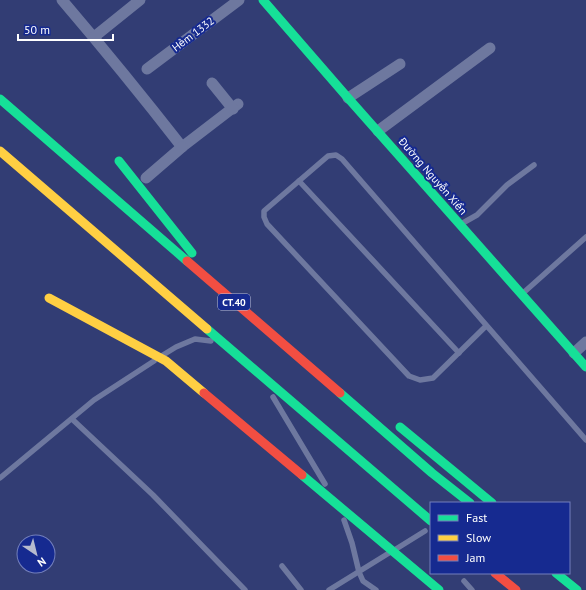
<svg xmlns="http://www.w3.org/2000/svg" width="586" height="590" font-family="'PT Sans',sans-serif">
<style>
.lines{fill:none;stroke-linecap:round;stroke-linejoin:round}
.lane{stroke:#6e789f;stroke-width:5.5}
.street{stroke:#6e789f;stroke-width:11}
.fast{stroke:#16e098;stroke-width:9}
.slow{stroke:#ffcf43;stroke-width:9}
.jam{stroke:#f24e42;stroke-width:9}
.fast-bridge{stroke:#16e098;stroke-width:9}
.slow-bridge{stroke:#ffcf43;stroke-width:9}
.jam-bridge{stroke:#f24e42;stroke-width:9}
.labels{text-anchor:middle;stroke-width:4;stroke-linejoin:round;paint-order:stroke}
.shield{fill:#162a90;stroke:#b9bfde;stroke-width:1}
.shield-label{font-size:10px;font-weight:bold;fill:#fff}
.street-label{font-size:11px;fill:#fff;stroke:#162a90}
</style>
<rect width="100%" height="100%" fill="#323d74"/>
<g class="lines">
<!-- lane -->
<g class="lane">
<polyline points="299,181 459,353"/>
<polyline points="461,224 477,215 507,185 534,165"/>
<polyline points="522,294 586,237"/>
<polyline points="486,326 433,378 420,380 409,376 267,224 264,217 264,211 328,156 336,155 342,159 586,440"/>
<polyline points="163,355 176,347 195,339 211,341"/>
<polyline points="273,397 325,484"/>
<polyline points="72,419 153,495 245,590"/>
<polyline points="0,478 94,400 154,361"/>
<polyline points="344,520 352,543 359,572 363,581 376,590"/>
<polyline points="396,549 425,531"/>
<polyline points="282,566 301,590"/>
<polyline points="464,581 472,590"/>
<polyline points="329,590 389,553"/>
</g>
<!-- street -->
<g class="street">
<path d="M62,0C103,48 143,97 182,147L238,104"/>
<polyline points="94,37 140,0"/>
<polyline points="147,69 239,0"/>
<polyline points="212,83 233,109"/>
<polyline points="348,98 400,64"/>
<polyline points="378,131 490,48"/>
<polyline points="146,178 182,147"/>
<polyline points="574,353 586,342"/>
</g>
<!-- fast -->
<g class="fast">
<polyline points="263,0 348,98 586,367"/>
<polyline points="0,99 187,261"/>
<polyline points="119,161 192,253"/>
<polyline points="207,329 431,521"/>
<polyline points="340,393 432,473 470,503"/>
<polyline points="400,427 492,503"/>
<polyline points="556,573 577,590"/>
</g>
<!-- slow -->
<polyline class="slow" points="0,151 207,329"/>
<!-- jam -->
<g class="jam">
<polyline points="187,261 340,393"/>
<polyline points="495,573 516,590"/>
</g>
<!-- fast-bridge -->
<polyline class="fast-bridge" points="302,475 439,590"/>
<!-- slow-bridge -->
<polyline class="slow-bridge" points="49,298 166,361 204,393"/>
<!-- jam-bridge -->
<polyline class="jam-bridge" points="204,393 302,475"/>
</g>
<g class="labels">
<!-- shield labels -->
<rect class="shield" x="218" y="294" width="32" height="16" rx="3"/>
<g class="shield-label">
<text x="234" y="306">CT.40</text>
</g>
<!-- street labels -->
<g class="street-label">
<text transform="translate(193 34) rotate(-37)" y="4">Hẻm 1332</text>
<text transform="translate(433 176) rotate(49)" y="4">Đường Nguyễn Xiển</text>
</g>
</g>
<!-- legend -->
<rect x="430" y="502" width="140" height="72" fill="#162a90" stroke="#737fbc"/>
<rect x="438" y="515" width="20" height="6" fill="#16e098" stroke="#737fbc"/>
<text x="466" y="522" font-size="12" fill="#ffffff">Fast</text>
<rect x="438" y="535" width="20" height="6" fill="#ffcf43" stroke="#737fbc"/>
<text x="466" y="542" font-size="12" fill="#ffffff">Slow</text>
<rect x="438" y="555" width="20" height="6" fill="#f24e42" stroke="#737fbc"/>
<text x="466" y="562" font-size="12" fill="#ffffff">Jam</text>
<!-- north arrow -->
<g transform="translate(36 554) rotate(145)"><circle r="19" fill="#162a90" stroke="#737fbc"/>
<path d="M0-3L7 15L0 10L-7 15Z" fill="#b7bbce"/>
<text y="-6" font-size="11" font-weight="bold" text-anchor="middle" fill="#ffffff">N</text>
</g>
<!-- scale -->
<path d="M18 34v6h95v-6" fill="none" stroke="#ffffff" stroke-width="2"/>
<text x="24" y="34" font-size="12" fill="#ffffff" stroke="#162a90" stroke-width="3" paint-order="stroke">50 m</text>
</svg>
